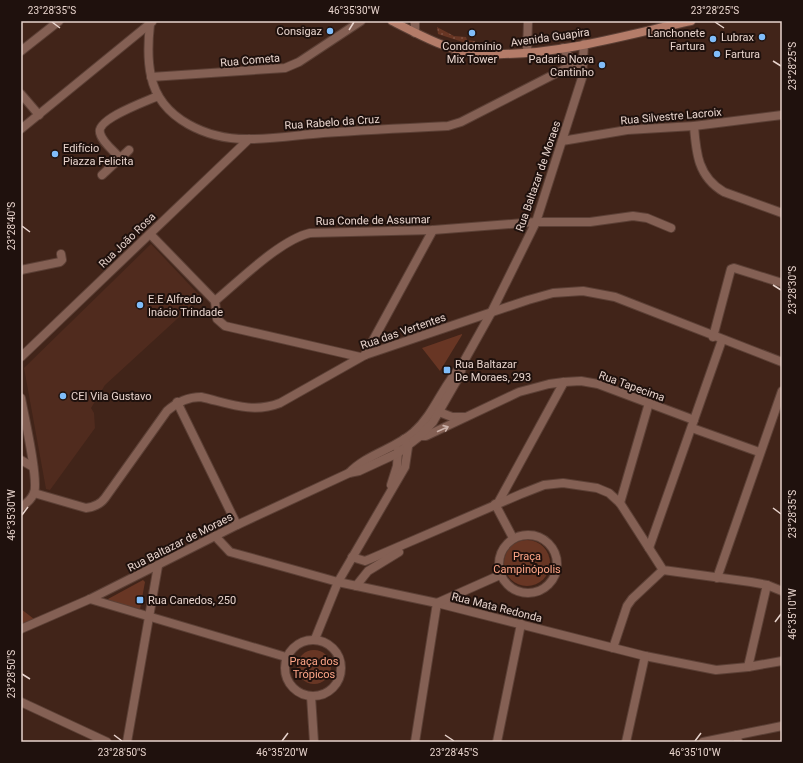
<svg xmlns="http://www.w3.org/2000/svg" width="803" height="763" font-family="Roboto,sans-serif">
<style>
.built{fill:#502b1e}
.park{fill:#683624}
.garden{fill:url(#garden-dots)}
.lines{fill:none;stroke-linecap:round;stroke-linejoin:round}
.minor-casing{stroke:#5c4036;stroke-width:10}
.tertiary-casing{stroke:#5c4036;stroke-width:10}
.secondary-casing{stroke:#5c4036;stroke-width:10}
.minor{stroke:#846054;stroke-width:8}
.tertiary{stroke:#846054;stroke-width:8}
.secondary{stroke:#b47c69;stroke-width:8}
.oneway{stroke:#cab1a9}
.ticks{fill:none;stroke:#e8d4cd;stroke-width:1.5}
.poi-dot{fill:#80bdfa;stroke:#1f110d;stroke-width:1.5}
.labels{text-anchor:middle;stroke-width:4;stroke-linejoin:round;paint-order:stroke}
.poi-label{font-size:11px;fill:#e8d4cd;stroke:#1f110d;text-anchor:start}
.street-label{font-size:11px;fill:#e8d4cd;stroke:#1f110d}
.park-label{font-size:11px;fill:#ffa688;stroke:#1f110d}
.neatline{fill:none;stroke:#e8d4cd;stroke-width:1.5}
.ticks-label{font-size:10px;text-anchor:middle;fill:#e8d4cd}
</style>
<defs>
<pattern id="garden-dots" width="8" height="8" patternUnits="userSpaceOnUse"><rect width="8" height="8" fill="#683624"/><path d="M2 2h.1M6 6h.1" fill="none" stroke="#7e5243" stroke-width="1.8" stroke-linecap="round"/></pattern>
</defs>
<rect width="100%" height="100%" fill="#412419"/>
<!-- built -->
<polygon class="built" points="151,244 201,297 105,385 91,408 94,413 95,428 50,490 46,489 24,368"/>
<!-- park -->
<g class="park">
<polygon points="462,334 462,335 440,371 422,348"/>
<circle cx="527" cy="563" r="23"/>
<polygon points="143,580 145,582 140,609 110,601 108,599"/>
<polygon points="21,609 34,619 21,625"/>
<circle cx="314" cy="667" r="17"/>
</g>
<!-- garden -->
<polygon class="garden" points="437,27 454,36 466,37 467,40 475,41 475,46 438,34"/>
<g class="lines">
<defs>
<g id="minor">
<path d="M150,24C148,42 147,58 151,76C160,120 209,140 250,139C274,139 299,135 323,133C365,130 406,128 448,126L461,122L584,59"/>
<polyline points="415,33 415,21"/>
<polyline points="563,48 576,67"/>
<polyline points="21,51 59,21"/>
<polyline points="527,53 528,21"/>
<polyline points="151,77 285,68 299,62 361,21"/>
<polyline points="21,94 39,115"/>
<path d="M694,126C696,153 698,177 724,192L782,213"/>
<polyline points="21,129 152,22"/>
<polyline points="562,141 627,130 694,126 782,115"/>
<path d="M120,158C114,151 102,142 100,133C96,119 147,101 158,96"/>
<polyline points="102,175 129,150"/>
<polyline points="150,234 215,301"/>
<polyline points="21,270 60,262 62,260 61,254"/>
<polyline points="713,337 731,269 734,268 782,283"/>
<polyline points="365,355 433,230"/>
<polyline points="21,357 249,139"/>
<path d="M360,357L225,326L217,319L215,301C239,281 280,240 310,233L433,230L536,222H590L633,216L647,218L671,228"/>
<path d="M21,398C24,415 39,480 34,493C31,500 26,504 21,507"/>
<polyline points="177,402 237,525"/>
<polyline points="434,410 452,417 465,417"/>
<polyline points="692,428 759,452"/>
<polyline points="415,431 420,436 426,436 519,392 549,384 564,382 581,381 598,384 694,420"/>
<polyline points="21,460 33,467"/>
<path d="M349,473C367,454 395,449 414,432C435,413 443,384 463,364"/>
<polyline points="391,485 397,466 398,450"/>
<path d="M34,493L86,508C94,507 100,505 105,498L167,411C177,402 187,397 201,397C228,403 252,414 280,403L365,355L528,300L553,293L583,291L615,297L782,362"/>
<polyline points="498,503 564,382"/>
<polyline points="620,503 649,403"/>
<polyline points="495,504 513,538"/>
<circle cx="528" cy="564" r="29"/>
<polyline points="215,536 230,552 338,582 437,603 645,656 716,670 748,667 782,661"/>
<polyline points="649,548 722,340"/>
<polyline points="352,557 365,561 370,559 521,494 544,485 563,483 597,488 609,493 620,503 663,570 751,582 767,585 782,591"/>
<polyline points="717,578 782,391"/>
<polyline points="356,586 368,571 399,552"/>
<polyline points="90,599 286,657"/>
<polyline points="21,629 90,599 237,525 349,473 359,471 398,453 420,436 433,422 460,375 463,363 491,313 536,222 582,78 584,44"/>
<polyline points="315,639 338,582 405,467 408,447 404,439"/>
<circle cx="313" cy="668" r="28"/>
<polyline points="613,648 627,606 632,599 663,570"/>
<polyline points="748,667 767,585"/>
<polyline points="311,696 314,742"/>
<polyline points="737,735 738,742"/>
<polyline points="127,742 158,566"/>
<polyline points="415,742 437,603 500,575"/>
<polyline points="497,742 521,624"/>
<polyline points="626,742 645,656"/>
</g>
<g id="tertiary">
<polyline points="21,702 107,742"/>
<polyline points="703,742 782,726"/>
</g>
<path id="secondary" d="M392,21C418,34 445,49 474,54C484,56 495,54 504,54C567,53 629,34 691,21"/>
</defs>
<!-- minor casing -->
<use href="#minor" class="minor-casing"/>
<!-- tertiary casing -->
<use href="#tertiary" class="tertiary-casing"/>
<!-- secondary casing -->
<use href="#secondary" class="secondary-casing"/>
<!-- minor -->
<use href="#minor" class="minor"/>
<!-- tertiary -->
<use href="#tertiary" class="tertiary"/>
<!-- secondary -->
<use href="#secondary" class="secondary"/>
</g>
<!-- one-way arrows -->
<defs><path id="oneway-shaft" d="M-6 0H5M1.5-3L5.5 0L1.5 3" fill="none" stroke-width="1.6" stroke-linecap="round" stroke-linejoin="round"/></defs>
<use class="oneway" href="#oneway-shaft" transform="translate(443 429) rotate(-24)"/>
<!-- ticks -->
<path class="ticks" d="M52,22L60,28M715,22L724,28M349,30L354,22M773,61L781,66M22,226L30,232M773,285L781,290M773,508L781,514M22,515L28,507M775,622L781,614M22,674L30,679M114,735L122,741M445,735L454,741M282,741L288,733M695,741L701,733"/>
<!-- markers -->
<g class="poi-dot">
<circle cx="330" cy="31" r="4"/>
<circle cx="472" cy="33" r="4"/>
<circle cx="762" cy="37" r="4"/>
<circle cx="713" cy="39" r="4"/>
<circle cx="717" cy="54" r="4"/>
<circle cx="602" cy="65" r="4"/>
<circle cx="55" cy="154" r="4"/>
<circle cx="140" cy="305" r="4"/>
<rect x="443" y="366" width="8" height="8" rx="2"/>
<circle cx="63" cy="396" r="4"/>
<rect x="136" y="596" width="8" height="8" rx="2"/>
</g>
<g class="labels">
<!-- poi labels -->
<g class="poi-label">
<text x="322" y="35" text-anchor="end">Consigaz</text>
<text x="705" y="37" text-anchor="end">Lanchonete<tspan x="705" dy="13">Fartura</tspan></text>
<text x="754" y="41" text-anchor="end">Lubrax</text>
<text x="472" y="50" text-anchor="middle">Condomínio<tspan x="472" dy="13">Mix Tower</tspan></text>
<text x="725" y="58">Fartura</text>
<text x="594" y="63" text-anchor="end">Padaria Nova<tspan x="594" dy="13">Cantinho</tspan></text>
<text x="63" y="152">Edifício<tspan x="63" dy="13">Piazza Felicita</tspan></text>
<text x="148" y="303">E.E Alfredo<tspan x="148" dy="13">Inácio Trindade</tspan></text>
<text x="455" y="368">Rua Baltazar<tspan x="455" dy="13">De Moraes, 293</tspan></text>
<text x="71" y="400">CEI Vila Gustavo</text>
<text x="148" y="604">Rua Canedos, 250</text>
</g>
<!-- street labels -->
<g class="street-label">
<text transform="translate(550 37) rotate(-8)" y="4">Avenida Guapira</text>
<text transform="translate(250 60) rotate(-5)" y="4">Rua Cometa</text>
<text transform="translate(671 116) rotate(-5)" y="4">Rua Silvestre Lacroix</text>
<text transform="translate(332 122) rotate(-4)" y="4">Rua Rabelo da Cruz</text>
<text transform="translate(538 176) rotate(-71)" y="4">Rua Baltazar de Moraes</text>
<text transform="translate(373 220) rotate(-1)" y="4">Rua Conde de Assumar</text>
<text transform="translate(127 240) rotate(-44)" y="4">Rua João Rosa</text>
<text transform="translate(403 331) rotate(-19)" y="4">Rua das Vertentes</text>
<text transform="translate(632 386) rotate(20)" y="4">Rua Tapecima</text>
<text transform="translate(180 542) rotate(-27)" y="4">Rua Baltazar de Moraes</text>
<text transform="translate(497 607) rotate(14)" y="4">Rua Mata Redonda</text>
</g>
<!-- park labels -->
<g class="park-label">
<text x="527" y="560">Praça<tspan x="527" dy="13">Campinópolis</tspan></text>
<text x="314" y="665">Praça dos<tspan x="314" dy="13">Trópicos</tspan></text>
</g>
</g>
<!-- border -->
<rect width="803" height="763" fill="none" stroke="#1f110d" stroke-width="44"/>
<rect x="22" y="22" width="759" height="719" class="neatline"/>
<g class="ticks-label">
<text x="52" y="14">23°28'35"S</text>
<text x="354" y="14">46°35'30"W</text>
<text x="715" y="14">23°28'25"S</text>
<text transform="translate(792 66) rotate(-90)" y="4">23°28'25"S</text>
<text transform="translate(11 226) rotate(-90)" y="4">23°28'40"S</text>
<text transform="translate(792 290) rotate(-90)" y="4">23°28'30"S</text>
<text transform="translate(792 514) rotate(-90)" y="4">23°28'35"S</text>
<text transform="translate(11 515) rotate(-90)" y="4">46°35'30"W</text>
<text transform="translate(792 614) rotate(-90)" y="4">46°35'10"W</text>
<text transform="translate(11 674) rotate(-90)" y="4">23°28'50"S</text>
<text x="122" y="756">23°28'50"S</text>
<text x="282" y="756">46°35'20"W</text>
<text x="454" y="756">23°28'45"S</text>
<text x="695" y="756">46°35'10"W</text>
</g>
</svg>
